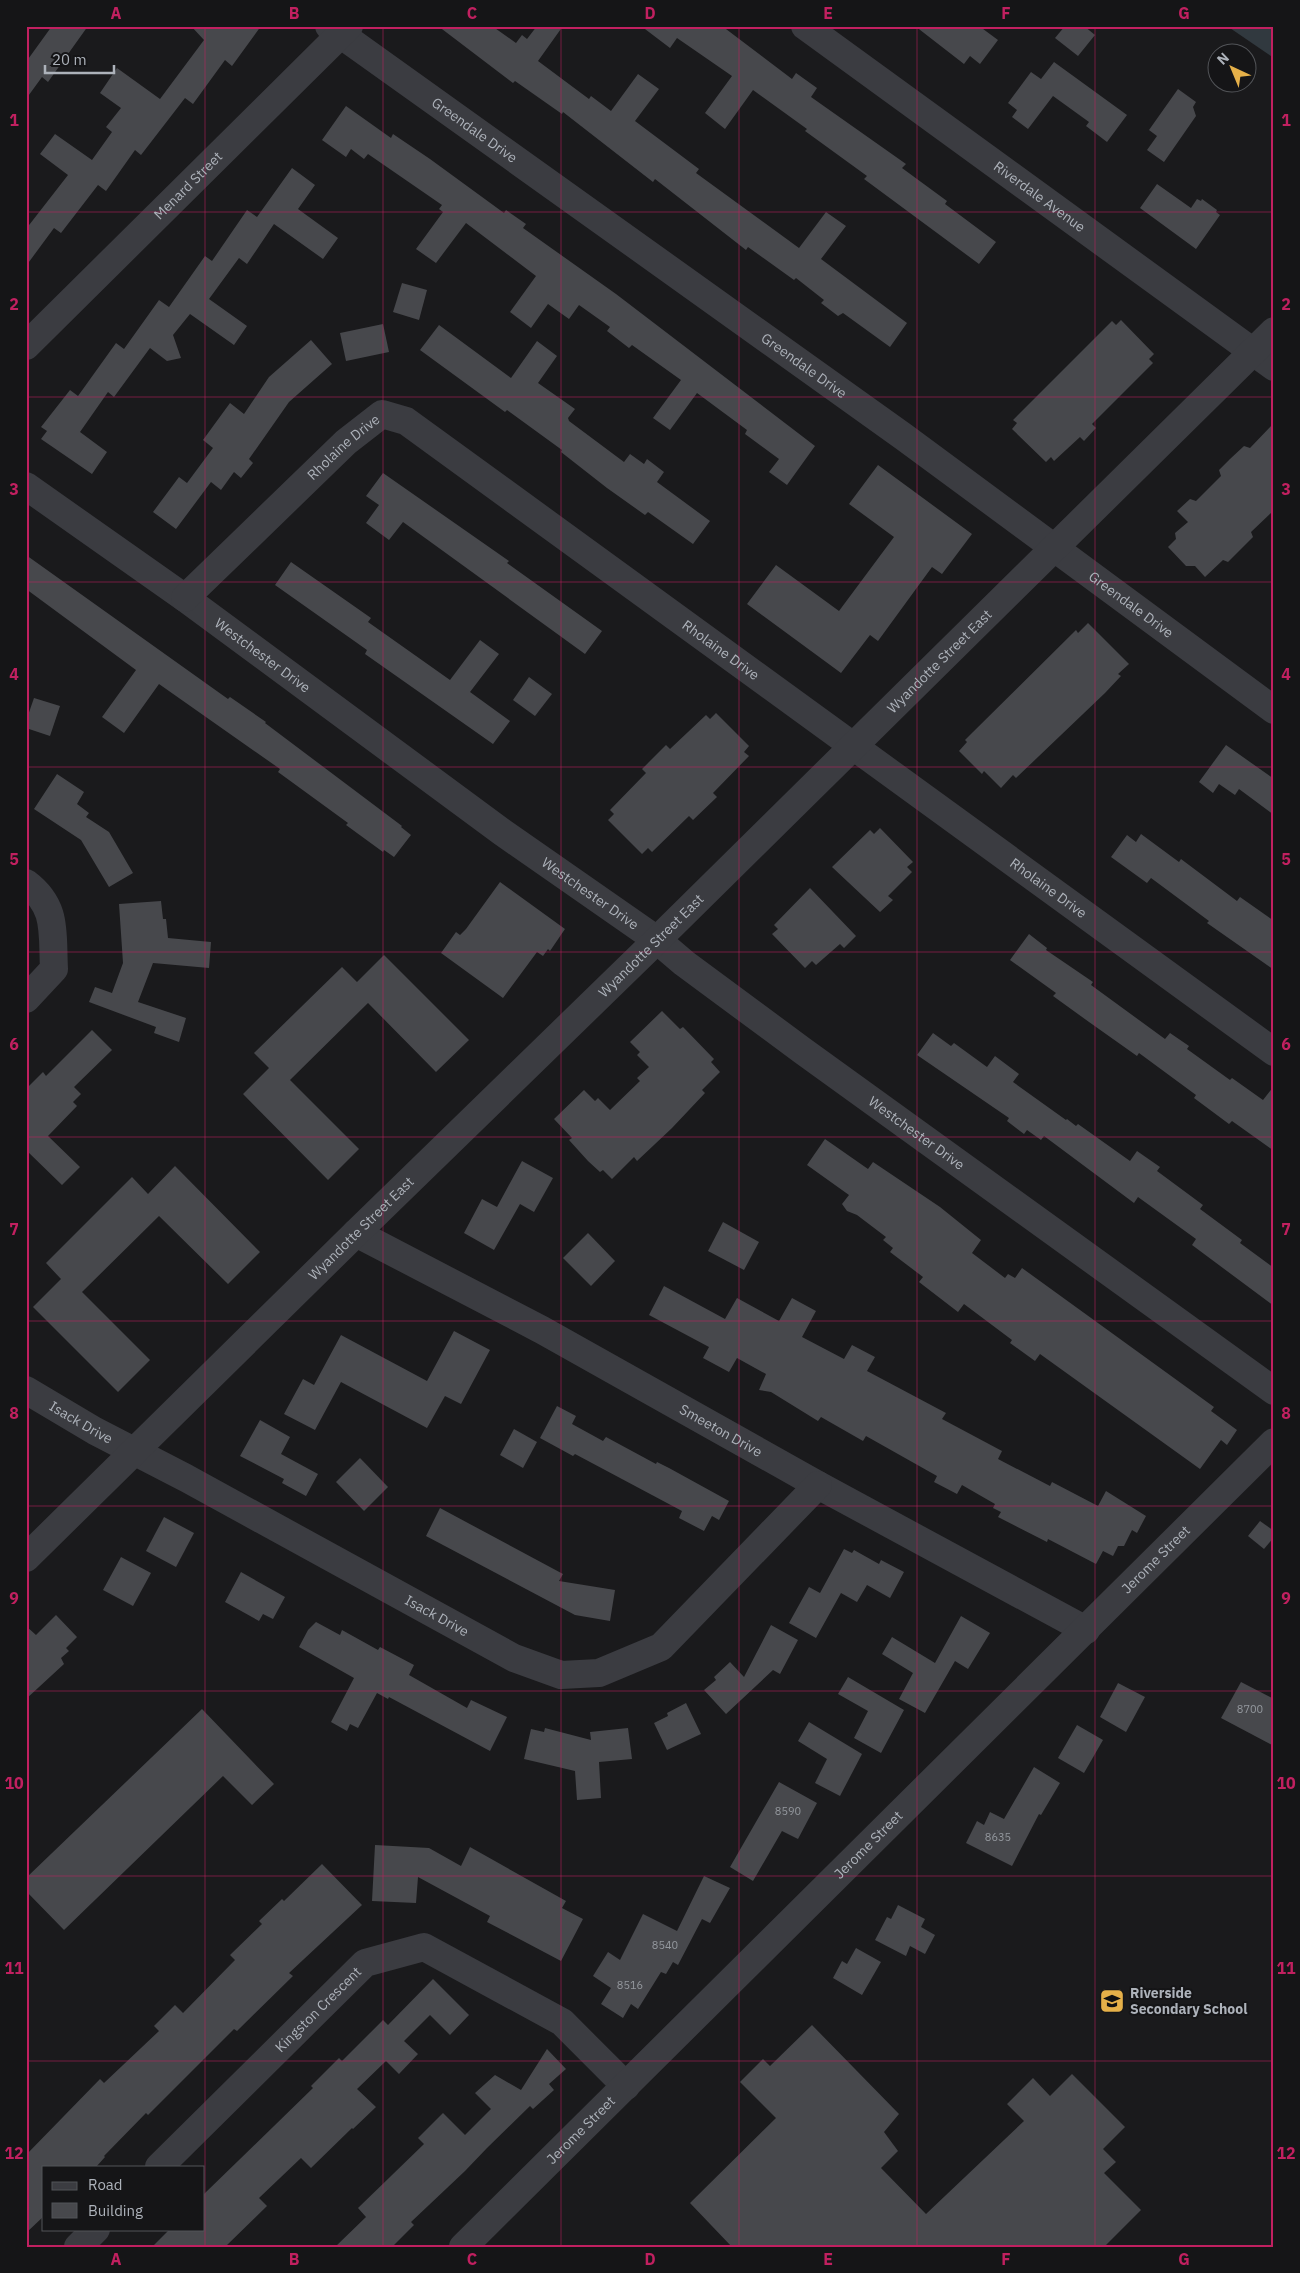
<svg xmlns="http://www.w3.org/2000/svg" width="1300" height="2273" font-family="'IBM Plex Sans',sans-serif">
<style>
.water{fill:#31393f}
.building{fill:#47484c}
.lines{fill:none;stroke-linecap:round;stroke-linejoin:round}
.minor{stroke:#3b3c41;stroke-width:28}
.grid{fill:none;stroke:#c12060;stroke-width:1;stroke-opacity:0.55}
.labels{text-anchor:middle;stroke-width:4;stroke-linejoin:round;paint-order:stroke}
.number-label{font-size:11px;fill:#94989e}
.street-label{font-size:14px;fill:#adb2ba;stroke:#151517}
.poi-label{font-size:14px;font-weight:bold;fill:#adb2ba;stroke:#151517;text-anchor:start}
.neatline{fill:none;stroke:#c12060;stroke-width:2}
.grid-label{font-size:16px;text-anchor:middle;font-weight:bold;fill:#c12060}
</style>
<rect width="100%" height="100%" fill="#1a1a1c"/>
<!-- water -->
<polygon class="water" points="1227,26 1274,26 1274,58"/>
<!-- building -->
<g class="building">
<polygon points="52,26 88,26 48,82 42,77 26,99 26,62"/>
<polygon points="191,26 261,26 232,66 225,60 193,104 185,98 141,155 135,150 106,191 98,185 61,233 54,228 26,266 26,229 68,175 40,154 55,134 92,160 112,132 106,127 121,108 100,93 117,68 160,99 204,40"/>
<polygon points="438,26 492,26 516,43 522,35 527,39 537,26 563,26 538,61 589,99 591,96 611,111 638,74 659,89 635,121 699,169 696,173 799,248 826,212 846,226 821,259 907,323 890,347 843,313 838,316 821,303 824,300 796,278 794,280 748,247 746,250 655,179 653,182 563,112 562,114 515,81 513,83"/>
<polygon points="641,26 722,26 792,79 796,73 817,88 811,97 906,164 902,168 947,201 945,204 996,242 979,264 864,179 867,176 805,131 807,129 753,90 725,129 705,113 732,76 677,38 670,48"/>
<polygon points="915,26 979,26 998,40 980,64 970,56 964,64"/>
<polygon points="1065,26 1084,26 1095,35 1078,56 1055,38"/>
<polygon points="1054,62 1127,115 1107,142 1086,126 1089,122 1053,96 1028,129 1012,117 1017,110 1008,103 1031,72 1041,79"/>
<polygon points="1178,89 1196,102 1193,107 1196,116 1164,162 1147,150 1157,136 1149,130"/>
<polygon points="346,106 391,138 393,134 430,159 504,213 506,210 526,224 523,228 616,294 815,446 787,485 769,472 779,459 745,434 747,430 697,393 670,430 653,418 681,380 632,345 629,348 607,331 610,327 579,305 569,319 548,304 531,328 510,312 536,276 466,223 436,263 416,249 443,212 439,209 442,205 368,154 364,159 351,149 346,157 322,140"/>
<polygon points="292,168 315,185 298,209 338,238 323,259 274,224 247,264 239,258 209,299 247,326 234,345 190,314 173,335 181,358 167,361 150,348 114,397 108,392 80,432 107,452 92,474 41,439 47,431 41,427 70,390 78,396 116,343 124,349 159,300 169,307 205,256 212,261 247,210 257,217"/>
<polygon points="1157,184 1191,208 1197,199 1201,201 1202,199 1217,210 1216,212 1220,215 1196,249 1140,208"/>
<polygon points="402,283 427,290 419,320 393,312"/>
<polygon points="1121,320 1154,354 1149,359 1153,363 1092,424 1096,428 1084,441 1080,437 1054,461 1051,457 1046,462 1012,429 1017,423 1013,420 1112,321 1116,325"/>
<polygon points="383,324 389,352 346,361 340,333"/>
<polygon points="439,325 511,378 537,341 557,356 538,383 575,409 568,418 569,421 624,462 630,454 644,464 647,459 664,472 657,482 710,521 693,544 648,512 645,515 607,488 561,452 562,450 507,410 505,412 420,350"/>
<polygon points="311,340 332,364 289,402 249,459 253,463 241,478 234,472 221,490 211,482 176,529 153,512 179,477 187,483 213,448 203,440 230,403 244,414 269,377"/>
<polygon points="1274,423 1274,510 1251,532 1253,537 1228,562 1223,560 1205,577 1195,566 1186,566 1168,547 1176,539 1175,533 1188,522 1177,511 1190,499 1196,501 1221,476 1219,470 1230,459 1244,446 1250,448"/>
<polygon points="878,465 972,534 942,574 932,567 878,641 870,635 841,673 747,604 776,565 839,611 894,537 849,504"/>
<polygon points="383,473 509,561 507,563 602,631 585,654 403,522 389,540 366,523 379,505 366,496"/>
<polygon points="26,555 228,699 230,697 266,722 265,723 402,826 401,827 411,835 394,857 384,850 383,852 346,825 348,823 278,772 280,769 159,684 124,733 102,717 136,670 26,589"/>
<polygon points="291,562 371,618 368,622 450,680 480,640 499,654 470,692 510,721 493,744 365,654 367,650 275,585"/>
<polygon points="1088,623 1129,664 1118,674 1121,676 1105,693 1016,778 1013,775 1001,788 984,771 982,774 959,751 967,742 965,740 973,732 1076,630 1078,633"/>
<polygon points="529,677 552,694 535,716 513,700"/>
<polygon points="34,698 60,706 50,736 26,728 26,721"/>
<polygon points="716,713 749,746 744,752 749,756 713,793 717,797 693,820 689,816 652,852 648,848 642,854 608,820 614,814 610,810 646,773 642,769 666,745 670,749 706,715 710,719"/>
<polygon points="1226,745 1274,779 1274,815 1239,789 1235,795 1219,784 1213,793 1199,782"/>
<polygon points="57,774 84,792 77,804 89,813 86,817 109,832 133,873 109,887 81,840 34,809"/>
<polygon points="880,828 913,862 907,867 912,872 888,896 893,900 880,912 832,867 870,830 874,834"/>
<polygon points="1141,834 1179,862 1181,859 1237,901 1240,897 1274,921 1274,970 1207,923 1209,921 1151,878 1147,883 1111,857 1127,835 1136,842"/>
<polygon points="500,882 565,929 550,951 548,949 543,956 537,952 503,998 441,953 456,932 460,935 466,929"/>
<polygon points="810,888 856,936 844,948 840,944 816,965 812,961 805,968 772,934 778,929 774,925"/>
<polygon points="161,901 163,919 166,919 168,938 211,942 209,968 153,963 138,1002 186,1018 179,1042 154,1033 156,1027 89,1002 95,987 112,993 123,963 119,904"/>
<polygon points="1029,934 1047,948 1046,950 1093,982 1091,985 1165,1039 1170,1033 1189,1046 1187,1049 1230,1080 1232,1078 1263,1100 1274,1086 1274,1151 1232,1121 1229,1124 1194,1098 1196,1095 1139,1053 1137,1056 1089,1022 1053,996 1056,993 1010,960"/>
<polygon points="384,955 469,1040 436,1072 368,1003 290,1080 359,1149 328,1180 243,1094 269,1068 254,1053 342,967 357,982"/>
<polygon points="662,1011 680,1029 683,1027 714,1059 711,1062 720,1072 702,1090 705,1093 672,1128 637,1161 634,1157 612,1179 603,1170 600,1172 588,1161 569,1140 572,1138 554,1119 584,1090 595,1101 598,1098 610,1110 640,1081 637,1078 649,1067 637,1055 640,1052 630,1042"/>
<polygon points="92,1030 112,1050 74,1087 81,1094 73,1102 77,1106 48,1136 80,1167 62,1185 26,1150 26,1089 43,1072 46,1076"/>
<polygon points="933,1033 951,1046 954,1043 987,1067 995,1056 1019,1074 1013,1082 1066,1120 1067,1119 1076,1126 1078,1124 1130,1161 1137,1151 1160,1167 1157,1171 1203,1205 1200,1209 1242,1240 1240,1243 1274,1268 1274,1306 1192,1245 1196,1239 1138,1197 1134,1203 1044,1136 1041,1140 1027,1130 1024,1134 1007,1121 1009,1118 917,1055"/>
<polygon points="825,1139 868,1169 873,1162 940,1207 981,1240 972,1253 1005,1278 1008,1274 1015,1278 1022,1268 1214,1407 1211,1411 1237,1430 1227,1445 1221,1440 1200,1469 1040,1354 1035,1361 1010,1343 1012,1340 964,1304 958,1312 919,1282 923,1277 890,1252 893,1248 883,1240 886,1237 857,1215 847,1211 842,1204 849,1195 807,1165"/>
<polygon points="522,1161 553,1178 534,1212 520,1204 494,1250 464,1233 482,1199 497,1207"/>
<polygon points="175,1166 260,1252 228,1284 159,1216 82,1292 150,1360 118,1392 33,1307 61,1279 46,1263 132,1177 148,1194"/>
<polygon points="723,1222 759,1242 744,1270 708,1251"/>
<polygon points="588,1233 615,1261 591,1286 563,1258"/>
<polygon points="664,1286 725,1319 737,1298 779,1321 792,1298 816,1311 802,1337 844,1359 852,1345 875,1357 867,1371 946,1413 942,1419 1002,1451 998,1459 1050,1486 1052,1482 1098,1506 1106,1491 1146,1516 1137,1533 1132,1530 1124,1546 1118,1546 1113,1556 1103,1551 1096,1564 1048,1539 1047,1542 998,1517 1001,1512 993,1508 995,1504 962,1485 957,1494 934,1482 937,1476 866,1436 863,1441 821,1417 818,1421 771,1392 759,1390 766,1374 737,1358 729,1372 703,1358 709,1347 649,1315"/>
<polygon points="454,1331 490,1350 461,1404 445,1396 427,1428 341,1382 315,1430 284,1414 303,1379 314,1385 341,1335 427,1381"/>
<polygon points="557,1406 576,1416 572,1424 603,1441 606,1437 656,1464 657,1462 669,1468 729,1501 719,1520 712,1516 704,1531 679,1518 682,1511 575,1454 573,1456 540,1438"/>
<polygon points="260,1420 290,1437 281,1454 318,1474 306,1496 282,1483 284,1479 240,1456"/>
<polygon points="514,1429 537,1442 523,1468 500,1455"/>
<polygon points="360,1458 388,1487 364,1511 336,1482"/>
<polygon points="440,1508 563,1574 559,1581 615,1590 610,1621 575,1615 426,1536"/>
<polygon points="164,1517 194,1533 176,1567 146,1551"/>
<polygon points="1260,1521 1274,1531 1274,1537 1264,1549 1248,1536"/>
<polygon points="844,1549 852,1553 854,1550 879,1564 881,1560 904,1572 890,1598 867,1585 857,1602 841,1593 816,1638 789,1623 809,1587 820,1593"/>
<polygon points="121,1557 151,1573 133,1606 103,1590"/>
<polygon points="241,1572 285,1597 273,1619 263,1614 259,1621 225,1602"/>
<polygon points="56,1615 77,1637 66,1648 69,1651 61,1658 64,1664 26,1699 26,1626 36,1635"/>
<polygon points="961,1616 990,1633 968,1669 955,1661 925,1713 899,1699 913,1673 882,1654 892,1637 935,1663"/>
<polygon points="316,1622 340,1635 342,1630 378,1650 380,1647 414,1665 409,1675 467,1708 471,1700 507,1717 490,1751 389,1697 388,1699 377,1693 358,1728 350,1724 347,1731 331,1722 354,1678 299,1647 308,1630"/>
<polygon points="771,1625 798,1640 780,1674 773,1670 726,1714 704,1690 716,1680 714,1677 730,1662 744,1677"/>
<polygon points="848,1677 904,1710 881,1753 854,1738 868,1711 838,1694"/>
<polygon points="1241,1682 1274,1699 1274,1746 1221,1718"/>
<polygon points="1118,1683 1145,1697 1126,1732 1100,1717"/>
<polygon points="686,1703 701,1734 667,1750 654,1723 668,1716 667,1713"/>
<polygon points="202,1709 274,1784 252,1805 223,1776 64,1930 26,1891 26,1878"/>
<polygon points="809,1722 862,1754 840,1796 815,1783 827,1759 798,1741"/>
<polygon points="1077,1725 1103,1740 1084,1773 1058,1758"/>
<polygon points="545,1728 591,1740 590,1732 628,1728 632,1759 599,1762 601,1798 577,1800 575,1771 524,1759 531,1729 544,1732"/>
<polygon points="1034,1767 1060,1783 1041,1815 1039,1814 1012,1866 966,1843 977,1821 984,1825 990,1812 1004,1819"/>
<polygon points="779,1782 817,1803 798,1839 782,1831 753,1881 730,1867"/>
<polygon points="375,1845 429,1848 461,1866 470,1847 566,1901 562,1908 583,1919 561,1961 487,1922 490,1916 418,1877 416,1903 372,1901"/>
<polygon points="322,1864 362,1905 289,1973 293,1976 237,2031 234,2029 148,2115 146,2113 104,2156 105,2157 96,2167 44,2167 44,2216 26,2233 26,2155 100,2079 104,2083 159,2031 154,2026 175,2005 183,2013 235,1960 230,1955 262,1924 259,1921 282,1899 284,1901"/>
<polygon points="704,1876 730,1888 710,1923 702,1919 678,1965 673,1962 666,1974 661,1972 638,2009 631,2004 623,2018 601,2004 611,1988 593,1976 608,1952 620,1960 643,1914 677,1931"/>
<polygon points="898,1905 925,1919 921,1927 935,1935 925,1954 910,1946 906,1956 875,1940 887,1917 891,1919"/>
<polygon points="856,1948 881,1962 862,1995 833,1978 842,1961 847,1964"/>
<polygon points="433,1979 469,2015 450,2035 430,2015 404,2041 418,2054 399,2074 386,2061 357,2089 376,2107 353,2129 352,2128 311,2168 301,2158 259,2198 267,2206 225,2247 152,2247 170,2229 204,2229 204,2194 313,2088 311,2086 339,2058 342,2061 383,2020 388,2025"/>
<polygon points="812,2025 899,2114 884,2132 898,2151 881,2168 926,2214 1024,2121 1007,2104 1033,2078 1050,2096 1072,2074 1125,2127 1103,2149 1116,2162 1104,2173 1141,2210 1104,2247 732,2247 690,2203 776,2118 740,2082 763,2059 770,2066"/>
<polygon points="547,2049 566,2069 549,2084 554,2090 533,2109 530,2106 487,2148 465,2171 411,2222 414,2225 392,2247 335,2247 366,2217 358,2208 424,2144 418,2138 443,2113 465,2135 491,2109 475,2093 495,2075 521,2090"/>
</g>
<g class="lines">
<!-- minor -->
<g class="minor">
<path id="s1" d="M329,26L904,437L1274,710"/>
<path id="s2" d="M805,26L1274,367"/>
<path id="s3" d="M26,346L349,26"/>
<path id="s4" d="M26,486L185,598L502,832L657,940L684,963L803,1051L1274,1391"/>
<path id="s5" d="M185,598L346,442L382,414L406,421L1274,1052"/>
<path d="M26,883C58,907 52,933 54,969L26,999"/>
<path id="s6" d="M356,1233L542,1330L818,1485L1086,1630"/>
<path id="s7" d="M26,1390L95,1431L186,1478L514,1658L561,1675L599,1673L661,1647L818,1485"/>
<path id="s8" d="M26,1558L356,1233L657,940L1274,331"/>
<path id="s9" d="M159,2167L365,1963L424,1947L562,2022L626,2086"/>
<polyline points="78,2247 96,2229"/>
<path id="s10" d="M463,2247L1274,1442"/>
</g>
</g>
<!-- grid -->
<path class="grid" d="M205,26V2247M383,26V2247M561,26V2247M739,26V2247M917,26V2247M1095,26V2247M26,212H1274M26,397H1274M26,582H1274M26,767H1274M26,952H1274M26,1137H1274M26,1321H1274M26,1506H1274M26,1691H1274M26,1876H1274M26,2061H1274"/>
<!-- icons -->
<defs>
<symbol id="school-square" viewBox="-11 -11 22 22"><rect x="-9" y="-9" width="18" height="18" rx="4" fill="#e5b049" stroke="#151517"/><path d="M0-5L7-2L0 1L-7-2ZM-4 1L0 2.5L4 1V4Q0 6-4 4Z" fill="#111"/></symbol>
</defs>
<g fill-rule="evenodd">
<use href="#school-square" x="1098" y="1987" width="28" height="28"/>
</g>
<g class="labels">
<!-- number labels -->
<g class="number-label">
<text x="1250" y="1713">8700</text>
<text x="788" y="1815">8590</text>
<text x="998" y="1841">8635</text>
<text x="665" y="1949">8540</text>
<text x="630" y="1989">8516</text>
</g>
<!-- street labels -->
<g class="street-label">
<text dy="5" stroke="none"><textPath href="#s1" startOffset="179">Greendale Drive</textPath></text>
<text dy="5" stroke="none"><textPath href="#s3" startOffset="228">Menard Street</textPath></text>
<text dy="5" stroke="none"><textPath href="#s2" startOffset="290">Riverdale Avenue</textPath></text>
<text dy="5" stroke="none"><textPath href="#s1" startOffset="584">Greendale Drive</textPath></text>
<text dy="5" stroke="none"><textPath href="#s5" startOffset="219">Rholaine Drive</textPath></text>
<text dy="5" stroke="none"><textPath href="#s1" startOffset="989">Greendale Drive</textPath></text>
<text dy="5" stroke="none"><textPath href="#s5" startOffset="684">Rholaine Drive</textPath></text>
<text dy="5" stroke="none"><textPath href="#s4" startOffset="291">Westchester Drive</textPath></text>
<text dy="5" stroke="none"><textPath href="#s8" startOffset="1280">Wyandotte Street East</textPath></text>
<text dy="5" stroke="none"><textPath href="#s5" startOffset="1089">Rholaine Drive</textPath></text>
<text dy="5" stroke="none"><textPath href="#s4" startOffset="696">Westchester Drive</textPath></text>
<text dy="5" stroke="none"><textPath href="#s8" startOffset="875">Wyandotte Street East</textPath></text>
<text dy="5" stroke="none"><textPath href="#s4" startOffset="1101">Westchester Drive</textPath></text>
<text dy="5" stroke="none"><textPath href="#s8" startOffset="470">Wyandotte Street East</textPath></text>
<text dy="5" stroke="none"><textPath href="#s7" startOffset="64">Isack Drive</textPath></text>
<text dy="5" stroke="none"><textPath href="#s6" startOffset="415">Smeeton Drive</textPath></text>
<text dy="5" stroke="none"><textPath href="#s10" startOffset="976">Jerome Street</textPath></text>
<text dy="5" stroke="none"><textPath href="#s7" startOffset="469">Isack Drive</textPath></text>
<text dy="5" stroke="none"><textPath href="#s10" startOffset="571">Jerome Street</textPath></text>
<text dy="5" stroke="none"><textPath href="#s9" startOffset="224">Kingston Crescent</textPath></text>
<text dy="5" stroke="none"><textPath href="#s10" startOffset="166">Jerome Street</textPath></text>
</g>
<!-- poi labels -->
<g class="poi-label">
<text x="1130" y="1998">Riverside<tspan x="1130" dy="16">Secondary School</tspan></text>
</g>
</g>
<!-- border -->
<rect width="1300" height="2273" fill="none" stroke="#151517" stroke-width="55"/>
<!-- legend -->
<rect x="42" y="2166" width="162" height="65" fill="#151517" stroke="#525458"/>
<rect x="52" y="2182" width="25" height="8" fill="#3b3c41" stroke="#525458"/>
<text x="88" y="2190" font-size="15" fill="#adb2ba">Road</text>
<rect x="52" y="2203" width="25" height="15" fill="#47484c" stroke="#525458"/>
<text x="88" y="2216" font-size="15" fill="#adb2ba">Building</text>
<!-- north arrow -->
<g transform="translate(1232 68) rotate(316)"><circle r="24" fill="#151517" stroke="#525458"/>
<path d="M0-4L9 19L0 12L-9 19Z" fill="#e5b049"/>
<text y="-8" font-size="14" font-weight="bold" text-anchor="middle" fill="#adb2ba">N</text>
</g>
<!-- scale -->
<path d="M45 65v8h69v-8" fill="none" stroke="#adb2ba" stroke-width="2.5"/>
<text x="52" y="65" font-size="15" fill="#adb2ba" stroke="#151517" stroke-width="4" paint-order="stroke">20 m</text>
<rect x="28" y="28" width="1244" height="2218" class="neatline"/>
<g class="grid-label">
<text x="116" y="19">A</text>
<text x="294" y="19">B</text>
<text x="472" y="19">C</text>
<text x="650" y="19">D</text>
<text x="828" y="19">E</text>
<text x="1006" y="19">F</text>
<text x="1184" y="19">G</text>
<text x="14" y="126">1</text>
<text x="1286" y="126">1</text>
<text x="14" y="310">2</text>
<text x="1286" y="310">2</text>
<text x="14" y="495">3</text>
<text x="1286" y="495">3</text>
<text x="14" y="680">4</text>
<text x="1286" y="680">4</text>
<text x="14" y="865">5</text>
<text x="1286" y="865">5</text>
<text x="14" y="1050">6</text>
<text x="1286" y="1050">6</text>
<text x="14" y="1235">7</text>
<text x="1286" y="1235">7</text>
<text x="14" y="1419">8</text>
<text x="1286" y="1419">8</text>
<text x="14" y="1604">9</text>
<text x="1286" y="1604">9</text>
<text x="14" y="1789">10</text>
<text x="1286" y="1789">10</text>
<text x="14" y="1974">11</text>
<text x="1286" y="1974">11</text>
<text x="14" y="2159">12</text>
<text x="1286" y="2159">12</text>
<text x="116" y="2265">A</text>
<text x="294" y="2265">B</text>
<text x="472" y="2265">C</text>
<text x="650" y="2265">D</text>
<text x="828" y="2265">E</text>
<text x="1006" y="2265">F</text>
<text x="1184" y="2265">G</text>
</g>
</svg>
